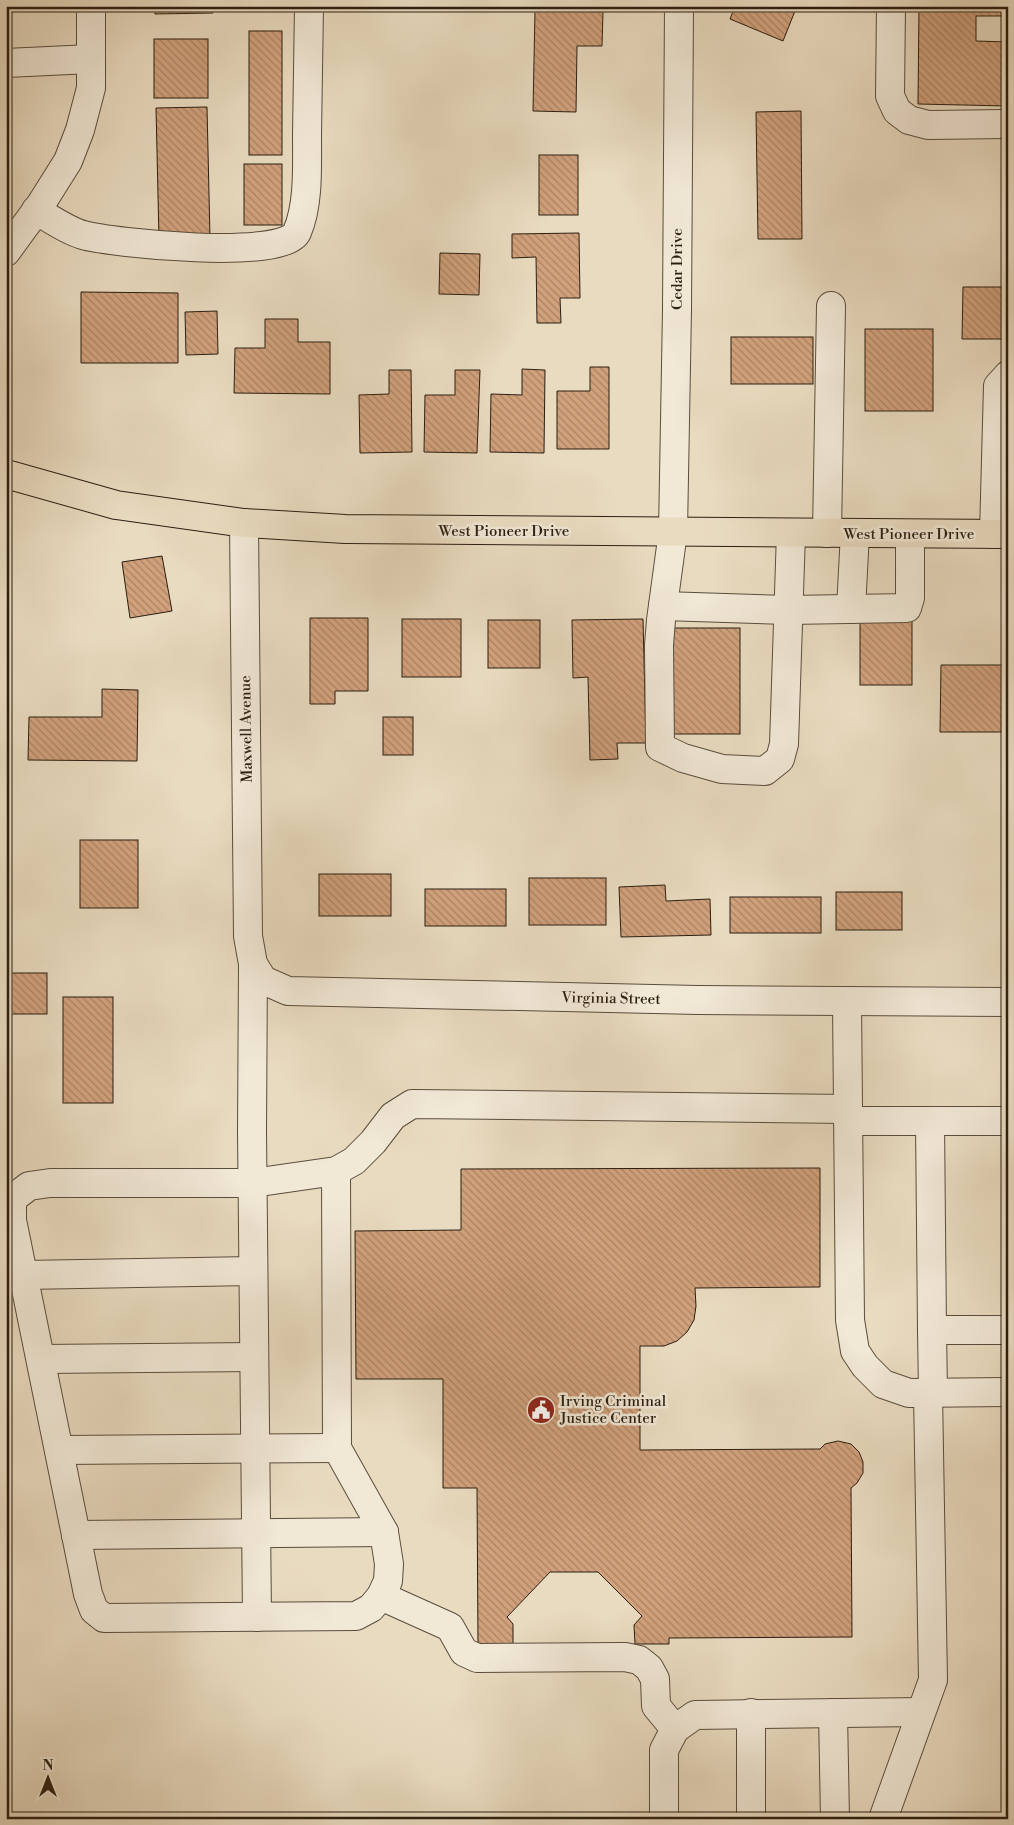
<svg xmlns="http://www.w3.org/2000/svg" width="1014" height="1825" font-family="'Libre Bodoni',serif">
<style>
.building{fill:url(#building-back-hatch);stroke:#2b1e11}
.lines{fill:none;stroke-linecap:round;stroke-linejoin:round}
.minor-casing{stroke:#5a4d3d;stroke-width:30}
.major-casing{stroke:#2b1e11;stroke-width:30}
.minor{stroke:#f1e8d6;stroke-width:28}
.major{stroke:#e9dbc0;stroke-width:28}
.labels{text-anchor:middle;stroke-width:5;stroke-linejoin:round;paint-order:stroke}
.street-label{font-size:15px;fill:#2b1e11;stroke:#f1e8d6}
.poi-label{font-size:15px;fill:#2b1e11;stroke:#f1e8d6;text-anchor:start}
</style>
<defs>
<pattern id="building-back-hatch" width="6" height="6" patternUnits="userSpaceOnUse" patternTransform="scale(1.25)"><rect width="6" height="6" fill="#d1a17c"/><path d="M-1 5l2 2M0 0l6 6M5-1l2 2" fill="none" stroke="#aa8364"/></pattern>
</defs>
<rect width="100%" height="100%" fill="#e9dbc0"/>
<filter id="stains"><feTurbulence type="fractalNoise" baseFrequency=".004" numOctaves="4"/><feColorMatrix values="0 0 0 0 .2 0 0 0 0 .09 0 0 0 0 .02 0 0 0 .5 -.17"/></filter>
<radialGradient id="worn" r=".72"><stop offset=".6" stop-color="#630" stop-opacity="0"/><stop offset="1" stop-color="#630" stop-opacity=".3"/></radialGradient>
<!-- building -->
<g class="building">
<rect x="6" y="6" width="4" height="35"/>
<polygon points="154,6 213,6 213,13 155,14"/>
<polygon points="735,6 797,6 783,41 730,19"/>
<polygon points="919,6 1008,6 1008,16 976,16 976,41 1008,42 1008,106 918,104"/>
<polygon points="535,11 603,12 602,46 577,46 576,112 533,111"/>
<rect x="249" y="31" width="33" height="124"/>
<rect x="154" y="39" width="54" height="59"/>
<polygon points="207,107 210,238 159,239 156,108"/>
<polygon points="801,111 802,239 758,239 756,112"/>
<rect x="539" y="155" width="39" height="60"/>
<rect x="244" y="164" width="38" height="61"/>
<polygon points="579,233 580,298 560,298 561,323 537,323 536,257 512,258 512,234"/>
<polygon points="440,253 480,254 479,295 439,294"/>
<polygon points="963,287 1008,287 1008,339 962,339"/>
<polygon points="81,292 178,293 178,363 81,363"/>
<polygon points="217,311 218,354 186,355 185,312"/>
<polygon points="265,319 298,319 298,342 330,342 330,394 234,393 235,348 265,348"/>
<rect x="865" y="329" width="68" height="82"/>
<rect x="731" y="337" width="82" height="47"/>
<polygon points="590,367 609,367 609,449 557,449 557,391 590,391"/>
<polygon points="522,369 545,370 544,453 490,452 491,394 522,395"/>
<polygon points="389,370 411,370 412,452 360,453 359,395 389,394"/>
<polygon points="455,370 480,370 477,453 424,452 425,395 455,395"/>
<polygon points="162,556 172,611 130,618 122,562"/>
<polygon points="310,618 368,618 368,691 335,691 335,704 310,704"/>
<rect x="402" y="619" width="59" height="58"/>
<polygon points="643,619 646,743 617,743 618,759 590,760 588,677 573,678 572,620"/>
<rect x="488" y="620" width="52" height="48"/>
<rect x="860" y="620" width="52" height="65"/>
<rect x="661" y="628" width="79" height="106"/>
<polygon points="941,665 1008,665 1008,732 940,732"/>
<polygon points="102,689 138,690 137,761 28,760 29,717 102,717"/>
<rect x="383" y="717" width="30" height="38"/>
<rect x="80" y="840" width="58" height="68"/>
<rect x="319" y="874" width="72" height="42"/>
<rect x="529" y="878" width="77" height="47"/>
<polygon points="665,885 666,901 710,899 711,935 621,937 619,887"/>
<rect x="425" y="889" width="81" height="37"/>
<rect x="836" y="892" width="66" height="38"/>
<rect x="730" y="897" width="91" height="36"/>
<rect x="6" y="973" width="41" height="41"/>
<rect x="63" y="997" width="50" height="106"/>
<polygon points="820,1168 820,1287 695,1288 696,1306 694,1320 687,1332 677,1341 664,1346 640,1346 640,1450 820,1449 825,1444 838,1441 851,1444 859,1452 863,1462 863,1473 857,1483 851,1488 852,1637 669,1638 669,1644 635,1644 634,1625 642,1616 598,1572 550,1572 507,1617 513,1624 513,1644 478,1644 477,1488 443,1488 443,1379 356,1379 355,1231 461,1230 461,1169"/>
</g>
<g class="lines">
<defs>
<g id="minor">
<polyline points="679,6 677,310 673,532 661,620 659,645 660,747 683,758 722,769 765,771 780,759 784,744 791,533"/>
<polyline points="891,6 890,96 897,111 909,120 928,125 1008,124"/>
<polyline points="6,63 91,59"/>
<path d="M36,210C51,219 66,230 83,235C112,243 284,261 297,232C309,205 307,165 307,135C308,92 308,49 309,6"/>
<polyline points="6,252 41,204 68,161 80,130 91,88 91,6"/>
<polyline points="244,523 248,936 253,964 263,980 288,991 698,1000 1008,1002"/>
<polyline points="827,533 831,306"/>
<polyline points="994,534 998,386 1008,375"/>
<polyline points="663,606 789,610 907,608 910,598 910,534"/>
<polyline points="851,609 855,533"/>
<polyline points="253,964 252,1132 257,1617"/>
<polyline points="847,1001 850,1320 855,1351 865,1366 883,1384 909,1393 1008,1392"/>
<polyline points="848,1121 1008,1121"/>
<polyline points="930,1121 932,1330"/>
<polyline points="336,1171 337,1448 384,1532 389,1564 388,1581 381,1596 371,1608 356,1616 104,1618 94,1610 88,1594 12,1220 12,1199 29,1186 50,1183 253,1183 336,1171 354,1161 373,1142 393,1116 412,1104 848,1109"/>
<polyline points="23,1275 253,1271"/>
<polyline points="41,1359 254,1357"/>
<polyline points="933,1393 932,1330 1008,1330"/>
<polyline points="59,1450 337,1448"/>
<polyline points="76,1535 384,1532"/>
<polyline points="381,1596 450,1627 464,1652 477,1658 625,1657 639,1660 649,1668 655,1679 656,1706 675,1729"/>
<polyline points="751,1713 751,1819"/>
<polyline points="833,1713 835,1819"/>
<polyline points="664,1819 664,1750 675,1729 695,1715 921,1712"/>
<polyline points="883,1819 933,1680 928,1393"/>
</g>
<polyline id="major" points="6,474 116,505 244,523 345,529 1008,534"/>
</defs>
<!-- minor casing -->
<use href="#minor" class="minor-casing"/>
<!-- major casing -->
<use href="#major" class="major-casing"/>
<!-- minor -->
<use href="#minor" class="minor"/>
<!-- major -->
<use href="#major" class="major"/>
</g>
<!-- icons -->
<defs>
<symbol id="civic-disc" viewBox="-11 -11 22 22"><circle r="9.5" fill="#8f2418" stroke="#f1e8d6"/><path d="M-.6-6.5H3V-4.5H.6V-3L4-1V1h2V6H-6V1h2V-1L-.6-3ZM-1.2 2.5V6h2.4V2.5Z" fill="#fff"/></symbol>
</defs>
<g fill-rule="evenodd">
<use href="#civic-disc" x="525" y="1394" width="32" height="32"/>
</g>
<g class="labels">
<!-- street labels -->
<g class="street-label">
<text transform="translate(677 269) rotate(-90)" y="5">Cedar Drive</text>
<text x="504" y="536">West Pioneer Drive</text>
<text x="909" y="539">West Pioneer Drive</text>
<text transform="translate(246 729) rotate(-91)" y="5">Maxwell Avenue</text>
<text transform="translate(611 998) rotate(1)" y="5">Virginia Street</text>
</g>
<!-- poi labels -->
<g class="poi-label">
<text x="560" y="1406">Irving Criminal<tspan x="560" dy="17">Justice Center</tspan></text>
</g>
</g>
<!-- margin -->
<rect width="1014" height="1825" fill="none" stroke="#e9dbc0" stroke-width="25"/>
<rect x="8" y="8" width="999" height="1810" fill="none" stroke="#2b1e11" stroke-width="2.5"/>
<rect x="12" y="12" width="989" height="1800" fill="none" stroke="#2b1e11"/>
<!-- north arrow -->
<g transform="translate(48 1778)" stroke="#f1e8d6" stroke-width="4" paint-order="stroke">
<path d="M0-4L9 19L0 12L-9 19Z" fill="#2b1e11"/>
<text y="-8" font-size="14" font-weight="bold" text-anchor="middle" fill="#2b1e11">N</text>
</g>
<rect width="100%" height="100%" filter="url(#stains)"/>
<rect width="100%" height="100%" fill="url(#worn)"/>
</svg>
